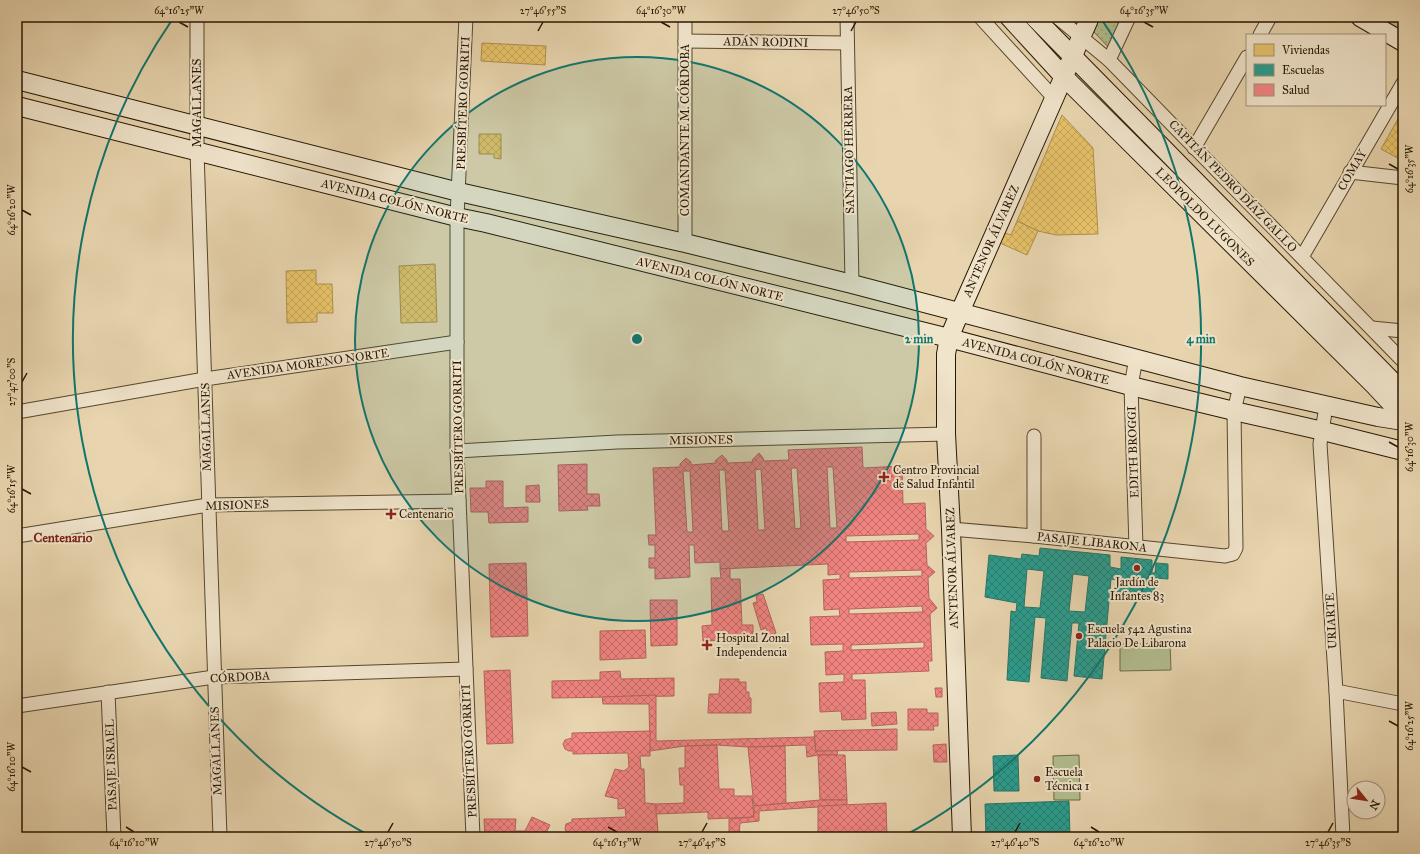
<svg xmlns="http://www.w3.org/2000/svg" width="1420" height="854" font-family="'IM FELL Great Primer',serif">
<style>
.green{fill:url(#green-dots);stroke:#6c6a48}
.pitch{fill:#b2be8e;stroke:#6c6a48}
.homes{fill:url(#homes-cross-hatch);stroke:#af904b}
.schools{fill:url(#schools-cross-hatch);stroke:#297565;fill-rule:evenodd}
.health{fill:url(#health-cross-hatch);stroke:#b5635c;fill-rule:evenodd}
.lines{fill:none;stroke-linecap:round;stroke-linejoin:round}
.street-casing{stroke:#57462d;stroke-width:15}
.secondary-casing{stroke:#271702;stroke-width:20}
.street{stroke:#f0e4cb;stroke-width:13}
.secondary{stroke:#f0e4cb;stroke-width:18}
.ticks{fill:none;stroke:#271702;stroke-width:1.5}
.ring{fill:none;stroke:#0f766e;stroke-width:2}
.poi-dot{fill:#8f2418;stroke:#f0e4cb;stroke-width:1.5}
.labels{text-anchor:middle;stroke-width:4;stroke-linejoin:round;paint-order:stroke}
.street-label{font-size:12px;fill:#271702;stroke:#f0e4cb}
.poi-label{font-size:12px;fill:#271702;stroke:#f0e4cb;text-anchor:start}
.neighbourhood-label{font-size:13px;font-weight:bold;fill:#7a1f14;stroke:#f0e4cb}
.centre{fill:#0f766e;stroke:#f0e4cb;stroke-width:2}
.ring-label{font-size:12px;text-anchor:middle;font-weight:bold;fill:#0f766e;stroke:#f0e4cb;stroke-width:4;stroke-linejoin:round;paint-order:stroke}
.neatline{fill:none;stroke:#271702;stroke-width:1.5}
.ticks-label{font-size:10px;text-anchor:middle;fill:#271702}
</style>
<defs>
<pattern id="green-dots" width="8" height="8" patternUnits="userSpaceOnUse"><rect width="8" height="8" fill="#b2be8e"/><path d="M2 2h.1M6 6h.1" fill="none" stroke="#99a379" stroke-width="1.8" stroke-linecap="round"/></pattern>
<pattern id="homes-cross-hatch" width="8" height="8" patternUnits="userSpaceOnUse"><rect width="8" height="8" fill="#e9c46a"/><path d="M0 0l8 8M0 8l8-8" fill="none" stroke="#c8a85a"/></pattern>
<pattern id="schools-cross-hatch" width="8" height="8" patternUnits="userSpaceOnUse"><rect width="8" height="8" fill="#2a9d8f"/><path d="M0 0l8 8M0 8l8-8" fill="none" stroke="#247f73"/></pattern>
<pattern id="health-cross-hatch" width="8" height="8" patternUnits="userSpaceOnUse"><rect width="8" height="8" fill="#f28482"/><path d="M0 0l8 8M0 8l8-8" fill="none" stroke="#c46b68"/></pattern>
</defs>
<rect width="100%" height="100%" fill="#e8d5af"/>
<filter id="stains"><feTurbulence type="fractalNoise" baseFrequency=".005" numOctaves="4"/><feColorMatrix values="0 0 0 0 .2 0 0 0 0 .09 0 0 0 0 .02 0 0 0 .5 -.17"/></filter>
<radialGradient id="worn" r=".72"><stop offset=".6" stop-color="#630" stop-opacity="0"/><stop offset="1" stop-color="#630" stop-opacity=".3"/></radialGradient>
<!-- green -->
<g class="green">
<polygon points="1100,17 1126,17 1111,50 1094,32"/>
<polygon points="1370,17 1398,17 1403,20 1403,37"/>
</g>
<!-- pitch -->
<g class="pitch">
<polygon points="1170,643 1171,670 1120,671 1120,644"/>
<polygon points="1079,755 1080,800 1054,800 1053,756"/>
</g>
<!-- homes -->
<g class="homes">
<polygon points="482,43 546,46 545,65 481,61"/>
<polygon points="1403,110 1403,161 1381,149"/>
<polygon points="1062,115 1093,148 1098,234 1056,235 1038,231 1017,221"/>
<polygon points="479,134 501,134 501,159 494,158 494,154 479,154"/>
<polygon points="1017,221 1038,231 1027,255 1000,243 1005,233 1011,235"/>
<polygon points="435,264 437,322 401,323 399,266"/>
<polygon points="316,270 316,284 332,284 333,313 317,313 317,322 287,323 286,271"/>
</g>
<!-- schools -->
<g class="schools">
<path d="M1040,548L1110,555V567L1121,569V557L1152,560V573H1155L1156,563L1168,564V579L1155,578L1154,597L1117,593L1118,580L1111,579L1102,679L1074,676L1079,623H1072L1067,681L1041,678L1046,618L1035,617L1029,682L1007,680L1011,611L1016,612L1017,603L985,597L989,555L1021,559L1022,554L1039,556ZM1027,569L1044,571L1040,608L1024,607ZM1073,574L1089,576L1085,612L1069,611Z"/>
<polygon points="1018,755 1019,791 994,791 993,756"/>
<polygon points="1069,801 1070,837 986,837 985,804"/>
</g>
<!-- health -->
<g class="health">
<path d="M862,447L863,468L902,466L903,504L925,503L926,529L934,536L926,543L927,565L935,572L928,578L929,598L937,608L930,614L932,661H928L929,671L852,674V680H865L866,719L842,720L841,711L820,712L819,683L844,682V674L826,675L825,652L843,651V644L811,645L810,617L840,616L839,609L824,610L823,580L840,579V574L828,575V564L720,569V562L695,563L694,545H689L690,577L655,579V568H649V558H655V545H649L648,535H656L653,468L680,467V464L686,458L691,462V465L716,463L715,461L722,455L727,460V463L753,462L752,460L759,453L763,458L764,461L789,460L788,450ZM827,467H833L837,528H830ZM791,468H797L801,528L795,529ZM761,469L765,530H758L755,470ZM719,470H725L729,531H722ZM683,471H690L693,532H687ZM919,534V540L846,542V536ZM922,570V576L849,578V572ZM922,606L923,612L849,614V609ZM924,642V648L851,650V645Z"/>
<polygon points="587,464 587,494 599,494 600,506 587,506 588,510 559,511 558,465"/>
<polygon points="486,481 503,481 503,508 528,507 528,522 489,523 488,512 471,512 470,488 486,488"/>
<polygon points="539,485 540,502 526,502 526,486"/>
<polygon points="526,563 528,636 491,637 489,564"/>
<polygon points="730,568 730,579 740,579 742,625 753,625 753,639 703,641 702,626 712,625 711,578 721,578 720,569"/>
<polygon points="763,594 776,633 769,636 766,628 761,630 753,603 757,602 756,596"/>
<polygon points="650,600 677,600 677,645 651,646"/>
<polygon points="645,630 646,658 600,660 600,631"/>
<polygon points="510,670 513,743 487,744 484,671"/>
<polygon points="620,671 621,679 674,678 674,696 552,698 552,681 600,680 600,672"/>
<polygon points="720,679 739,679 739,682 746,682 746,692 749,692 749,698 751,698 751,713 708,713 709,694 719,694"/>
<polygon points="935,688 942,688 942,697 936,697"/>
<polygon points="656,695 656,741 814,737 816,751 838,750 837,755 818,755 807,757 806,745 748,747 717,745 685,746 650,751 649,704 603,704 602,697"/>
<polygon points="908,709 927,709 927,713 938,713 938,726 933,726 934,730 908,730"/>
<polygon points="896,712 897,724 872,726 871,713"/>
<polygon points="897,729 897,750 816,751 814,731"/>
<polygon points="650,731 650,756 640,756 641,769 644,769 645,803 656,804 658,833 595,837 574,837 574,835 570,835 567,833 565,829 566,824 572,822 572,819 626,817 625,808 618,809 618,799 605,796 615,769 624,771 629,767 628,753 573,754 573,751 569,751 565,749 563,744 565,740 572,738 572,733"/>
<polygon points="946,744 947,762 934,762 933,745"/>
<polygon points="717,745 719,789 734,789 734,796 752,796 754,817 708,819 708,812 656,814 656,804 684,803 684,785 680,785 679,768 685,768 685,746"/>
<polygon points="785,746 786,803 754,806 748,747"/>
<polygon points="818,755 845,755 847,800 820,800"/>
<polygon points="820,800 847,800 847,805 759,811 759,821 740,823 739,837 729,837 729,819 754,817 754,806"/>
<polygon points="886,803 887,837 818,837 818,806"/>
<polygon points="532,817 550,825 544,837 485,837 484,819 516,819 515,831 525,831"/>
<rect x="764" y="834" width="18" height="3"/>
</g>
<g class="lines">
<defs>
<g id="street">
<polyline points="197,17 197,151 220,837"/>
<polyline points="466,17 457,217 457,451 473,837"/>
<polyline points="685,17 685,243"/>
<polyline points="847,17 852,284"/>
<polyline points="980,17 1055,99"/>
<polyline points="1057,17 1109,60 1403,361"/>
<polyline points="1260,35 1270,17"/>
<polyline points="685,41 846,43"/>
<polyline points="1109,60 1129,17"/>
<polyline points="1194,148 1247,57"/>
<polyline points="1350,172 1403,178"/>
<polyline points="1302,257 1403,83"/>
<polyline points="1372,328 1403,331"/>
<polyline points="1136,358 1131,386 1136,547"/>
<polyline points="1326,406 1320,444 1336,691 1343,837"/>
<polyline points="17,412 205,379 457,342"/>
<polyline points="1034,436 1034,536"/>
<polyline points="457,451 617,442 946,434"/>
<polyline points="951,529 1034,536 1225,556 1233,554 1236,548 1234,411 1240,386"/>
<polyline points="17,536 208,505 459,501"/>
<polyline points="1336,691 1403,704"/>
<polyline points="108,692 114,837"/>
<polyline points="17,706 214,677 466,669"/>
</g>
<g id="secondary">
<polyline points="1009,17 1064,77 1374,385 1403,416"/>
<polyline points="1034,17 1403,392"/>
<polyline points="1360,17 1403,42"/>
<polyline points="17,80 459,192 685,243 852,284 1240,386 1378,417 1403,421"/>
<polyline points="17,106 457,217 486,223 949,338 1131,386 1234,411 1323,431 1403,451"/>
<polyline points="962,837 951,529 946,434 946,354 949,338 960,312 1090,17"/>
</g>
</defs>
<!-- street casing -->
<use href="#street" class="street-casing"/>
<!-- secondary casing -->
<use href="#secondary" class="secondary-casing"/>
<!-- street -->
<use href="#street" class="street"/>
<!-- secondary -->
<use href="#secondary" class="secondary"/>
</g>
<!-- ticks -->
<path class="ticks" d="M179,22L188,27M661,22L670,27M1144,22L1153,27M538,31L543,22M851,31L856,22M1389,164L1398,169M22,210L31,215M22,382L27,373M1389,442L1398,447M22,489L31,494M1389,721L1398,726M22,767L31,772M126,827L134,832M608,827L617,832M1091,827L1099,832M388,832L393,823M702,832L707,823M1015,832L1020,823M1328,832L1333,823"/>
<!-- distance rings -->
<circle cx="637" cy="339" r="282" fill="#0f766e" fill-opacity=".12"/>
<g class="ring">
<circle cx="637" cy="339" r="282"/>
<path d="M372 837A564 564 0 0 1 172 20M1102 20A564 564 0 0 1 902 837"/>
</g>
<!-- markers -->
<g class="poi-dot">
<path d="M882 471h4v4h4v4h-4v4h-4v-4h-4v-4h4z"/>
<path d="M389 508h4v4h4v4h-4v4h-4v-4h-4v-4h4z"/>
<circle cx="1137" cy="568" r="4"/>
<circle cx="1079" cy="636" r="4"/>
<path d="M705 639h4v4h4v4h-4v4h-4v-4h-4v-4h4z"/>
<circle cx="1037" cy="779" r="4"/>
</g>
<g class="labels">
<!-- street labels -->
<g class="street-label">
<text transform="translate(766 42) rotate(1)" y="4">ADÁN RODINI</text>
<text transform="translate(197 103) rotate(-90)" y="4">MAGALLANES</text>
<text transform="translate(463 103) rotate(-88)" y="4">PRESBÍTERO GORRITI</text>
<text transform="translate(685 130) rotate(-90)" y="4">COMANDANTE M. CÓRDOBA</text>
<text transform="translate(849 150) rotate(-91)" y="4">SANTIAGO HERRERA</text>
<text transform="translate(1352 170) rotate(-60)" y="4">COMAY</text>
<text transform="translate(1233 186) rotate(46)" y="4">CAPITÁN PEDRO DÍAZ GALLO</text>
<text transform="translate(395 201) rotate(14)" y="4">AVENIDA COLÓN NORTE</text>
<text transform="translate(1205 217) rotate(45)" y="4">LEOPOLDO LUGONES</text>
<text transform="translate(991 241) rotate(-66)" y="4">ANTENOR ÁLVAREZ</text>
<text transform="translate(710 279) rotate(14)" y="4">AVENIDA COLÓN NORTE</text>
<text transform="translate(1036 361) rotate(15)" y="4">AVENIDA COLÓN NORTE</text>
<text transform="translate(308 364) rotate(-8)" y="4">AVENIDA MORENO NORTE</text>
<text transform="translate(206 427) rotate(-91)" y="4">MAGALLANES</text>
<text transform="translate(458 427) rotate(-91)" y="4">PRESBÍTERO GORRITI</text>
<text transform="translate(701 440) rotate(-1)" y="4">MISIONES</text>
<text transform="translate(1133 452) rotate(-92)" y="4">EDITH BROGGI</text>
<text transform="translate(237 505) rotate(-2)" y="4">MISIONES</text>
<text transform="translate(1092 542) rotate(6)" y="4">PASAJE LIBARONA</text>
<text transform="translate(952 568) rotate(-92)" y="4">ANTENOR ÁLVAREZ</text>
<text transform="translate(1331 621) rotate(-93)" y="4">URIARTE</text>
<text transform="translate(240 677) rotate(-3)" y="4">CÓRDOBA</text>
<text transform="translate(216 751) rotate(-92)" y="4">MAGALLANES</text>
<text transform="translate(469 751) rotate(-93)" y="4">PRESBÍTERO GORRITI</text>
<text transform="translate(111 765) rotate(-92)" y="4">PASAJE ISRAEL</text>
</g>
<!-- poi labels -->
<g class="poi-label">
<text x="893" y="474">Centro Provincial<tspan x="893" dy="14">de Salud Infantil</tspan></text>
<text x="399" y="518">Centenario</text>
<text x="1137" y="586" text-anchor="middle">Jardín de<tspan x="1137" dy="14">Infantes 83</tspan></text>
<text x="1087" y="633">Escuela 542 Agustina<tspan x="1087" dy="14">Palacio De Libarona</tspan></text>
<text x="716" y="642">Hospital Zonal<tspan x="716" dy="14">Independencia</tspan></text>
<text x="1045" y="776">Escuela<tspan x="1045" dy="14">Técnica 1</tspan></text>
</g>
<!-- neighbourhood labels -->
<g class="neighbourhood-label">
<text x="63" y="542">Centenario</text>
</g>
</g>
<circle cx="637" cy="339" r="6" class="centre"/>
<g class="ring-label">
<text x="919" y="343">2 min</text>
<text x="1201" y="343">4 min</text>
</g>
<!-- margin -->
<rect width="1420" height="854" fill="none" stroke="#e8d5af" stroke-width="44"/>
<!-- legend -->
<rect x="1246" y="34" width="140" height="72" fill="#f0e4cb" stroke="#a0927b"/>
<rect x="1254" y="44" width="20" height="12" fill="#e9c46a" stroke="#a0927b"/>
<text x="1282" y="54" font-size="12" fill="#271702">Viviendas</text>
<rect x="1254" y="64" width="20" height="12" fill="#2a9d8f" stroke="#a0927b"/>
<text x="1282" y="74" font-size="12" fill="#271702">Escuelas</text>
<rect x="1254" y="84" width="20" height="12" fill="#f28482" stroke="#a0927b"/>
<text x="1282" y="94" font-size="12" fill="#271702">Salud</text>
<!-- north arrow -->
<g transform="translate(1366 800) rotate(120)"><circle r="19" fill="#f0e4cb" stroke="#a0927b"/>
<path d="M0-3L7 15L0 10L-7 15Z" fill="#8f2418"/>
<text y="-6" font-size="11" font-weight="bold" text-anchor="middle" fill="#271702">N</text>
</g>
<rect x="22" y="22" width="1376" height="810" class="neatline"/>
<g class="ticks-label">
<text x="179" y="14">64°16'25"W</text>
<text x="543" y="14">27°46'55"S</text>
<text x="661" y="14">64°16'30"W</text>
<text x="856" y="14">27°46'50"S</text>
<text x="1144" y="14">64°16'35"W</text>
<text transform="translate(1409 169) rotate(-90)" y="4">64°16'35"W</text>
<text transform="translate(11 210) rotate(-90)" y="4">64°16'20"W</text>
<text transform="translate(11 382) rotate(-90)" y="4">27°47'00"S</text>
<text transform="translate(1409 447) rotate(-90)" y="4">64°16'30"W</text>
<text transform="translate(11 489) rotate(-90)" y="4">64°16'15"W</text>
<text transform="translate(1409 726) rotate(-90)" y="4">64°16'25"W</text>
<text transform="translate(11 767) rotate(-90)" y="4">64°16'10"W</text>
<text x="134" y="846">64°16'10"W</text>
<text x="388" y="846">27°46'50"S</text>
<text x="617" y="846">64°16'15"W</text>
<text x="702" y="846">27°46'45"S</text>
<text x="1015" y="846">27°46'40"S</text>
<text x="1099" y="846">64°16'20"W</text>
<text x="1328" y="846">27°46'35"S</text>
</g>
<rect width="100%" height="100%" filter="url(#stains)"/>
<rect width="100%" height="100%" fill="url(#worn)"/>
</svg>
